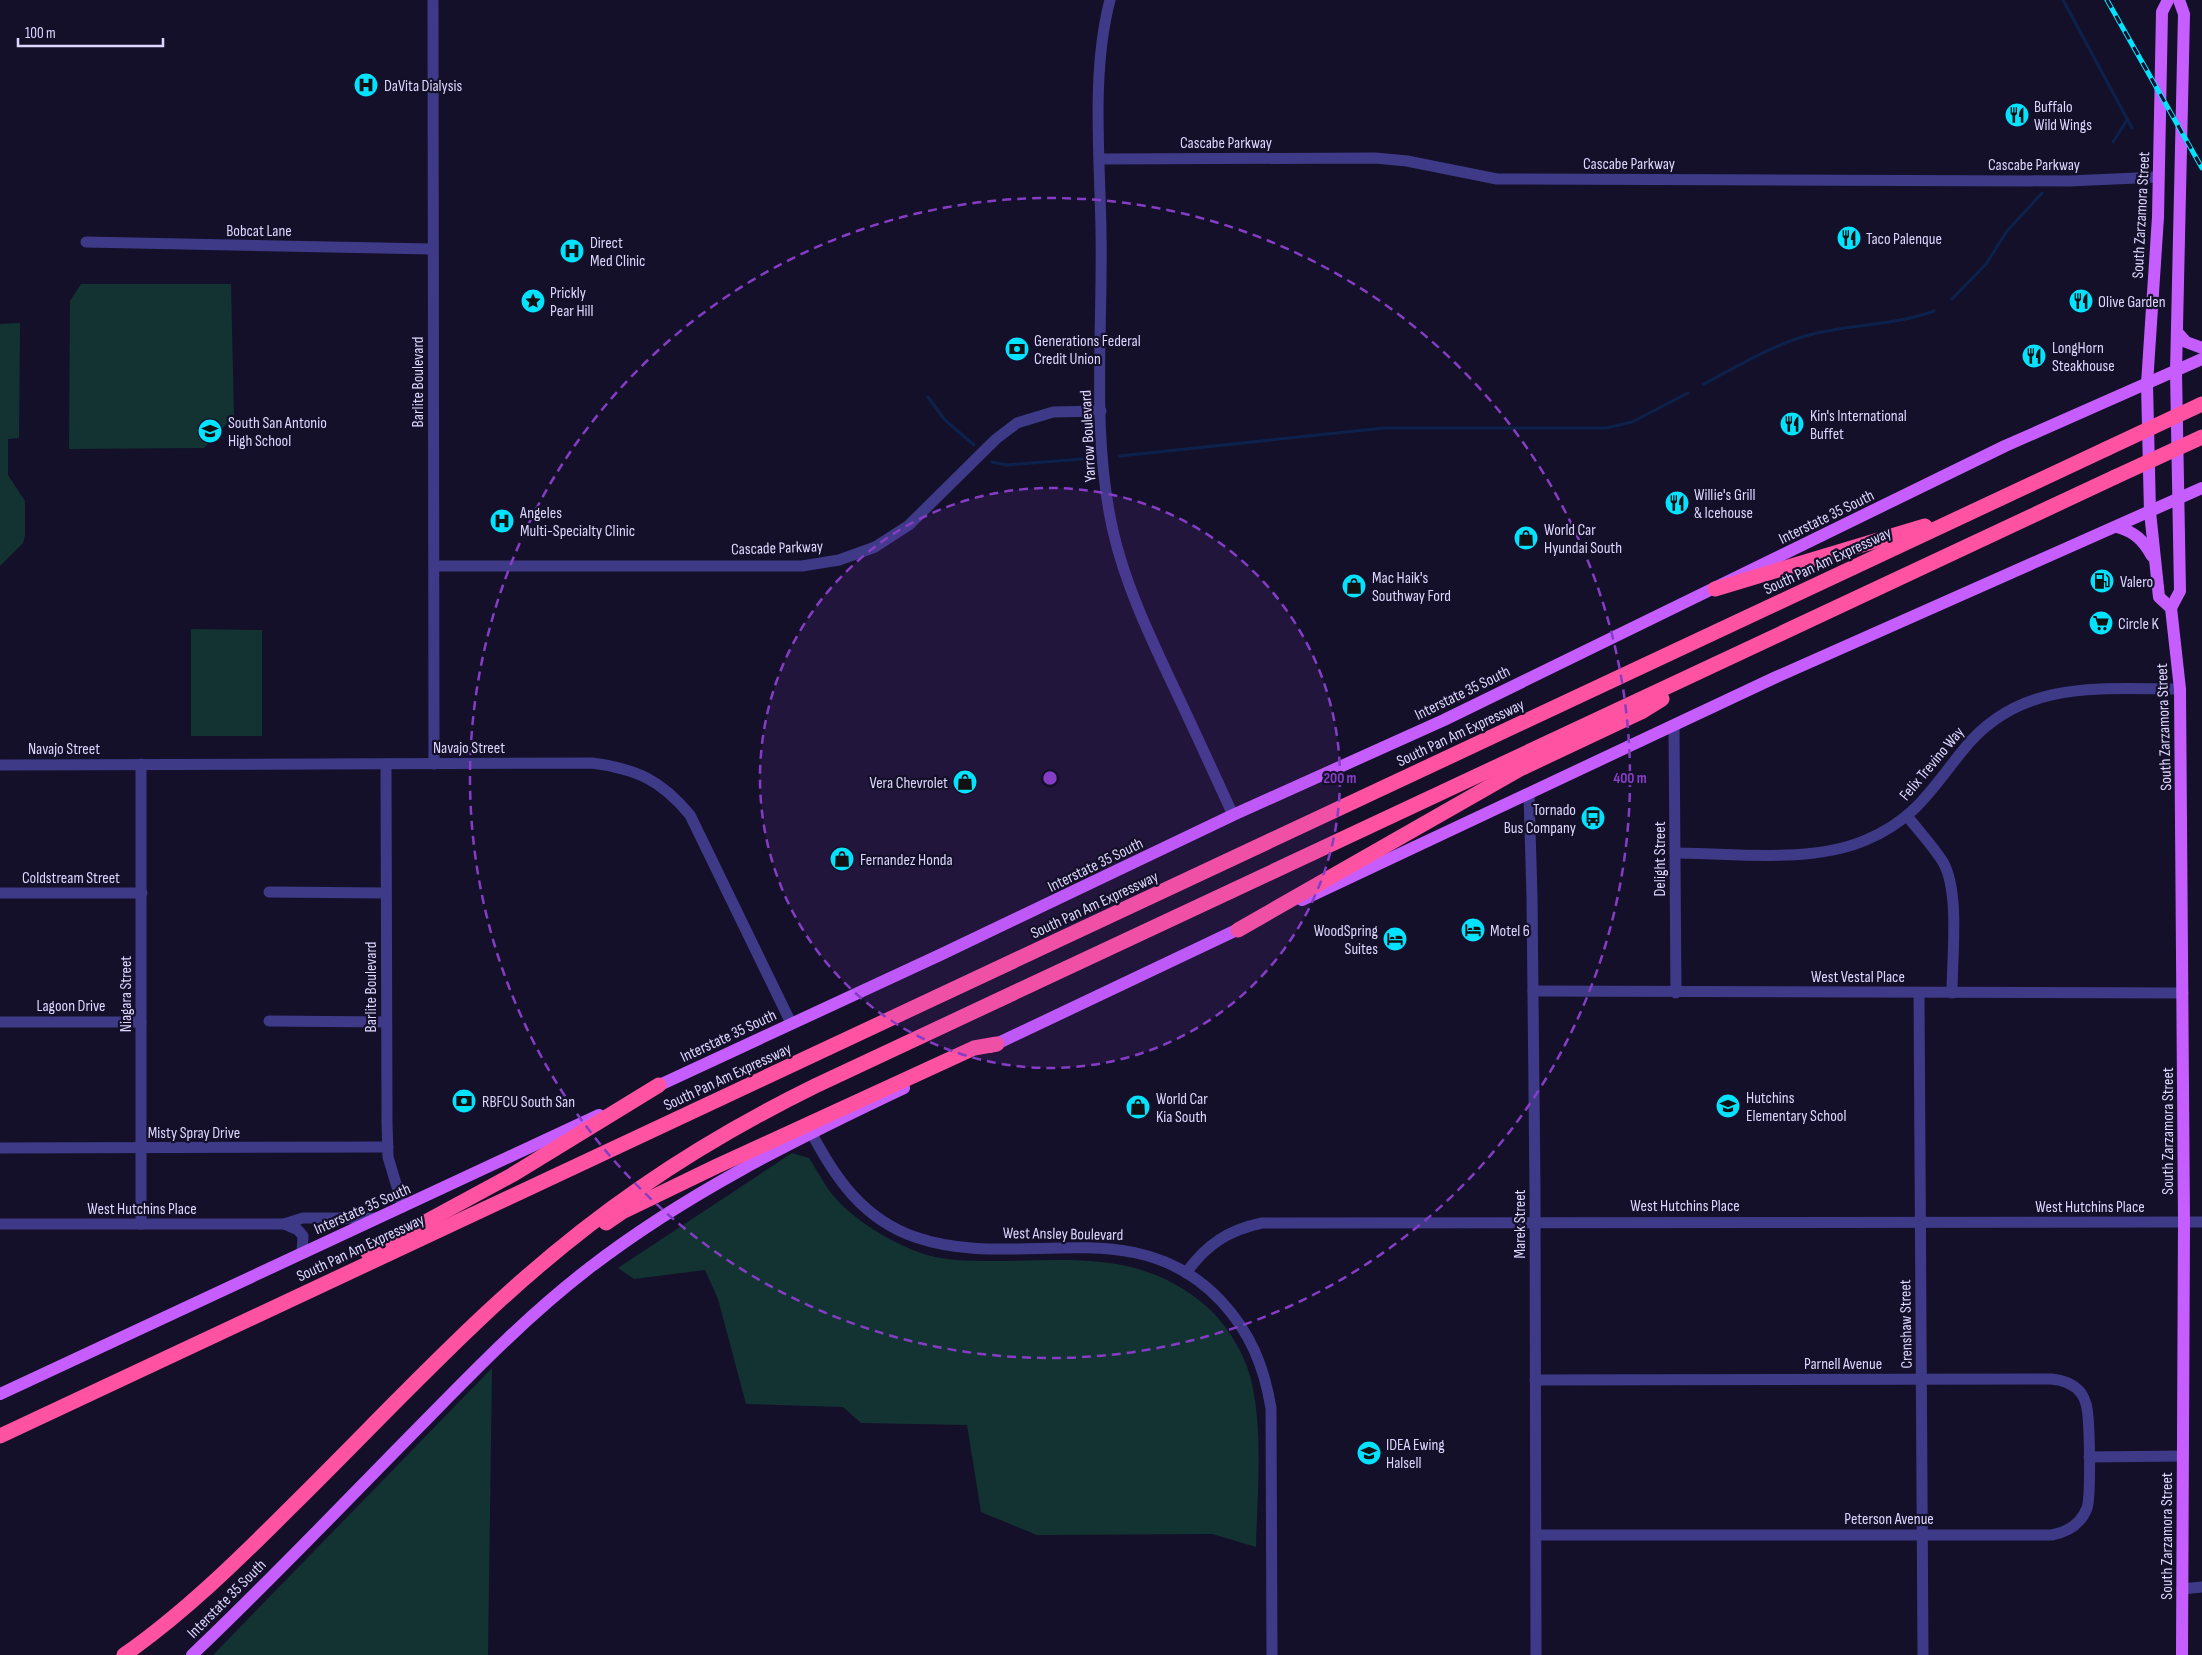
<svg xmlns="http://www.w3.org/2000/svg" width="2202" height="1655" font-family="'Sofia Sans Condensed',sans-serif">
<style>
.green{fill:#123332}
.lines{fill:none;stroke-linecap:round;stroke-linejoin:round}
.stream{stroke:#0c224c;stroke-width:3}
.minor{stroke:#3e3a88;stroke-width:11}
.major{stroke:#c65eff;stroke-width:12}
.highway{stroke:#ff52a2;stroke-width:15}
.rail-casing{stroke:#03e2ff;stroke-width:5}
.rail{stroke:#141029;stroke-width:3;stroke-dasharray:9;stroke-linecap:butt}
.highway-bridge{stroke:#ff52a2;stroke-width:15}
.ring{fill:none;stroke:#853dc5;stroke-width:2.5;stroke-dasharray:9 6}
.labels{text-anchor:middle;stroke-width:4.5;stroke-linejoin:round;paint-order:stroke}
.poi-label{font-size:16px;fill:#ddd7ff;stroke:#141029;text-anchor:start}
.street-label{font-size:16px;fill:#ddd7ff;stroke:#141029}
.centre{fill:#853dc5;stroke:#141029;stroke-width:2.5}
.ring-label{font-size:15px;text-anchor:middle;font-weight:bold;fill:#853dc5;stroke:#141029;stroke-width:4.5;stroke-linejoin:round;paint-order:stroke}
</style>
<rect width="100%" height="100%" fill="#141029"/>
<!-- green -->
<g class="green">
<polygon points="81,284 231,284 234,416 204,448 69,449 70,301"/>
<polygon points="20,323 19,438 8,439 8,475 25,501 25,535 23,543 0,566 0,324"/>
<polygon points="191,629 262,630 262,736 191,736"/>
<path d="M792,1153L809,1158C816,1169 823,1182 831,1193C852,1219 887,1240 918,1252C942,1261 968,1261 993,1261C1071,1261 1140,1250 1205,1305C1228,1325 1248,1358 1253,1389C1263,1440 1257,1496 1256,1547L1212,1534L1037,1535L981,1512L967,1425L861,1423L843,1407L746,1404L718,1299L705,1270L634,1279L618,1268Z"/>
<polygon points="492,1368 488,1655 213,1655"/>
</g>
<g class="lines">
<!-- stream -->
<g class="stream">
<polyline points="2063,0 2132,128"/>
<polyline points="2113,142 2127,120"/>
<polyline points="1952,299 1986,264 2007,231 2042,193"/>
<path d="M1704,384C1738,366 1772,345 1809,335C1850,324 1893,326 1934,311"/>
<polyline points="928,397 945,420 974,445"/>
<polyline points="1120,456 1384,428 1606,428 1632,422 1688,393"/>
<polyline points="992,462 1007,465 1082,459"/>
</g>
<!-- minor -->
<g class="minor">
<polyline points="433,0 434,764"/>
<path d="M1110,0C1091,72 1100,158 1101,232C1103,331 1091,434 1113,531C1125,583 1147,630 1169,677C1191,723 1212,769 1233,815"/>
<polyline points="1100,159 1375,158 1407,161 1497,179 2069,181 2159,177"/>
<polyline points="86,242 432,249"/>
<polyline points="434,566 802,566 839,560 875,547 909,525 996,439 1017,423 1053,412 1101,411"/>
<polyline points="1674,726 1676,993"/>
<polyline points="141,764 141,1224"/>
<polyline points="386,764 387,1122 388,1157 403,1207"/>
<path d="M0,765L592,763C637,769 661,780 690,815L791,1023"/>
<polyline points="1529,794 1532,897 1535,1189 1536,1655"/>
<path d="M1907,816C1919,831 1933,846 1943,862C1960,892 1952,957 1952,993"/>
<path d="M1675,853C1735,853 1810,864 1866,840C1917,818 1931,789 1964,749C2020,679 2100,689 2180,689"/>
<polyline points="269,892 386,893"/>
<polyline points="0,893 142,893"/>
<polyline points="1533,991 2183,993"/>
<polyline points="1919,993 1923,1655"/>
<polyline points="269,1021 386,1022"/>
<polyline points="1,1022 141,1022"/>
<path d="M811,1132C835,1178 863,1219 915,1237C1018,1273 1134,1208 1221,1301C1250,1332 1264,1366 1271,1408L1272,1655"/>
<polyline points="1,1148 388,1147"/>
<polyline points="0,1224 284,1224 303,1218 377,1218"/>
<polyline points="284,1224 298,1230 303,1236 302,1253"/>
<path d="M1186,1273C1206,1245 1228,1230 1262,1223L2202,1222"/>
<path d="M1535,1380L2051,1379C2062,1380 2074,1384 2081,1393C2083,1396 2085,1400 2086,1404C2090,1416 2091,1496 2087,1508C2081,1524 2067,1532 2052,1535H1536"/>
<polyline points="2089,1457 2182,1456"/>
<polyline points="2182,1589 2202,1587"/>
</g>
<!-- major -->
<g class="major">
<polyline points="2168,0 2162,12 2158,217 2147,384 2150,512 2159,597 2171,608 2180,689 2184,1222 2182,1655"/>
<polyline points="2177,332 2186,342 2202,348"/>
<path d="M2117,527C2135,532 2143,540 2152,556"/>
<polyline points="2171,608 2180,591 2176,372 2184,14 2179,0"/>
<polyline points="1302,900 1774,678 2202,488"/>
<polyline points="990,1047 1245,926"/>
<polyline points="651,1089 942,954 1233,815 1444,720 2005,446 2202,359"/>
<polyline points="0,1394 599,1115"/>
<path d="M192,1655C270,1581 344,1503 420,1426C474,1371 527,1316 588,1269C685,1194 794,1140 904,1088"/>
</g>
<!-- highway -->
<g class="highway">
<polyline points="1715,589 1925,526"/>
<polyline points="1238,930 1520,769 1641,712 1662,699"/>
<polyline points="606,1223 622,1212 715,1167 974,1048 997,1044"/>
<polyline points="368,1253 512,1175 659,1085"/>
<polyline points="0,1436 2106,449"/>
<path d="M124,1655C184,1613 238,1560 290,1508C354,1445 416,1379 482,1317C586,1219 687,1149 815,1086L2115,477"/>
</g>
<defs>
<polyline id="rail" points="2107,0 2202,168"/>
</defs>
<!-- rail casing -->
<use href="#rail" class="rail-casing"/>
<!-- rail -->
<use href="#rail" class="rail"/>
<!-- highway-bridge -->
<g class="highway-bridge">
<polyline points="2106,449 2202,404"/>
<polyline points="2115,477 2202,437"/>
</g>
</g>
<!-- distance rings -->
<circle cx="1050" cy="778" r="290" fill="#853dc5" fill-opacity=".12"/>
<g class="ring">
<circle cx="1050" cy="778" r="290"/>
<circle cx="1050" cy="778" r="580"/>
</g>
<!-- icons -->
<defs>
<symbol id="hospital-disc" viewBox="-11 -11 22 22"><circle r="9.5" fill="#03e2ff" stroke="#141029"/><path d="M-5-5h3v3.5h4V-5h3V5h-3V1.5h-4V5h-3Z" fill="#111"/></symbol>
<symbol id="restaurant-disc" viewBox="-11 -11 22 22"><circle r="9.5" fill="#03e2ff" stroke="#141029"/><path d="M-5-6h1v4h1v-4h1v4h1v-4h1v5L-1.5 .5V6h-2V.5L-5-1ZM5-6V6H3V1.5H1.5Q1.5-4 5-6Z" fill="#111"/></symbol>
<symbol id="sight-disc" viewBox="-11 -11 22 22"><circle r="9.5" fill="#03e2ff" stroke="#141029"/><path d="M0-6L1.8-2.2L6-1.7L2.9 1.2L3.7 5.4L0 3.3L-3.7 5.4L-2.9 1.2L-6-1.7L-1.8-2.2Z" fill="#111"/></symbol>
<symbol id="bank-disc" viewBox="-11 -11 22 22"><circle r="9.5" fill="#03e2ff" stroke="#141029"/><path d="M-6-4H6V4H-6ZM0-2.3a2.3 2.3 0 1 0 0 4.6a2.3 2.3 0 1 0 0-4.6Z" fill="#111"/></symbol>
<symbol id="school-disc" viewBox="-11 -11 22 22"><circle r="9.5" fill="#03e2ff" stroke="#141029"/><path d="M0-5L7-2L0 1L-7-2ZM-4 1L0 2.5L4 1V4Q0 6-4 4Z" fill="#111"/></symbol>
<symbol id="shop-disc" viewBox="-11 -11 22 22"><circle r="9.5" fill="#03e2ff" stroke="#141029"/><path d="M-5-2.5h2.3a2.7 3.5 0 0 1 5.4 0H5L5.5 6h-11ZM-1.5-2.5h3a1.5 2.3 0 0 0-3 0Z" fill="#111"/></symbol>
<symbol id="fuel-disc" viewBox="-11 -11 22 22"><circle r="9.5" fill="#03e2ff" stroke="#141029"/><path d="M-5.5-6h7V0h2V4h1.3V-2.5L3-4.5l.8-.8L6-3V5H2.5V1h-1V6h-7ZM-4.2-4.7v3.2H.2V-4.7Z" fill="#111"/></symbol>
<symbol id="supermarket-disc" viewBox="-11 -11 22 22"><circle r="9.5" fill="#03e2ff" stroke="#141029"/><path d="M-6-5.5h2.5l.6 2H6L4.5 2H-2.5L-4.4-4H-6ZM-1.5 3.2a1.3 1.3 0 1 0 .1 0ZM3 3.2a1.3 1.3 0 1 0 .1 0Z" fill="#111"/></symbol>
<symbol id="bus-disc" viewBox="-11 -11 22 22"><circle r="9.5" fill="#03e2ff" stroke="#141029"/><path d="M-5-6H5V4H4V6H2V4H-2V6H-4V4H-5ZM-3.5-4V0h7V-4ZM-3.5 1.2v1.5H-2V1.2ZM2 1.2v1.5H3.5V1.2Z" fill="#111"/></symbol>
<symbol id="hotel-disc" viewBox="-11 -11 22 22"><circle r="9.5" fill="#03e2ff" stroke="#141029"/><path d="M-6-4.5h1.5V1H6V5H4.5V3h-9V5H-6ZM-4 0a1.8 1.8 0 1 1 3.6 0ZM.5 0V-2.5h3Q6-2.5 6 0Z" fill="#111"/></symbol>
</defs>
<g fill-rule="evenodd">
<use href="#hospital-disc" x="352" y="71" width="28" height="28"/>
<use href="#restaurant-disc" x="2003" y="101" width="28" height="28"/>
<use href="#restaurant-disc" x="1835" y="224" width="28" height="28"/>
<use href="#hospital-disc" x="558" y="237" width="28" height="28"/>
<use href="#sight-disc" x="519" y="287" width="28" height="28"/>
<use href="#restaurant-disc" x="2067" y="287" width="28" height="28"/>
<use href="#bank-disc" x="1003" y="335" width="28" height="28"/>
<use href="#restaurant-disc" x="2020" y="342" width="28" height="28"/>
<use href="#restaurant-disc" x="1778" y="410" width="28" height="28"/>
<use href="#school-disc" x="196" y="417" width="28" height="28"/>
<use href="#restaurant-disc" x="1663" y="489" width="28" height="28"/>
<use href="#hospital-disc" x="488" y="507" width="28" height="28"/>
<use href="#shop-disc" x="1512" y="524" width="28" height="28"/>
<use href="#fuel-disc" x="2088" y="567" width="28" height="28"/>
<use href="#shop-disc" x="1340" y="572" width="28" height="28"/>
<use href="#supermarket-disc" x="2087" y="609" width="28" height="28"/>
<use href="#shop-disc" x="951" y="768" width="28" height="28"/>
<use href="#bus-disc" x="1579" y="804" width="28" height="28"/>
<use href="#shop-disc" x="828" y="845" width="28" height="28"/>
<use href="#hotel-disc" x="1459" y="916" width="28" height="28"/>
<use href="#hotel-disc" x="1381" y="925" width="28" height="28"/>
<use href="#bank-disc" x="450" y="1087" width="28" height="28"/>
<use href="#school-disc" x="1714" y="1092" width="28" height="28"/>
<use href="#shop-disc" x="1124" y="1093" width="28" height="28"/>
<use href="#school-disc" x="1355" y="1439" width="28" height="28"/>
</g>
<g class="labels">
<!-- poi labels -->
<g class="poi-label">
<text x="384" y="91">DaVita Dialysis</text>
<text x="2034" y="112">Buffalo<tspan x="2034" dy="18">Wild Wings</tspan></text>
<text x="1866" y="244">Taco Palenque</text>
<text x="590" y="248">Direct<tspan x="590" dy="18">Med Clinic</tspan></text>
<text x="550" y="298">Prickly<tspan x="550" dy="18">Pear Hill</tspan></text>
<text x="2098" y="307">Olive Garden</text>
<text x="1034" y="346">Generations Federal<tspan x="1034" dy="18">Credit Union</tspan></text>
<text x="2052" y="353">LongHorn<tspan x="2052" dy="18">Steakhouse</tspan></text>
<text x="1810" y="421">Kin's International<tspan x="1810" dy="18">Buffet</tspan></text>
<text x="228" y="428">South San Antonio<tspan x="228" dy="18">High School</tspan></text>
<text x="1694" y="500">Willie's Grill<tspan x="1694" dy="18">&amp; Icehouse</tspan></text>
<text x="520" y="518">Angeles<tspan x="520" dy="18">Multi-Specialty Clinic</tspan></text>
<text x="1544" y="535">World Car<tspan x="1544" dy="18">Hyundai South</tspan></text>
<text x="1372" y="583">Mac Haik's<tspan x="1372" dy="18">Southway Ford</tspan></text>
<text x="2120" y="587">Valero</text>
<text x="2118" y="629">Circle K</text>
<text x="948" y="788" text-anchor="end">Vera Chevrolet</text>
<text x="1576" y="815" text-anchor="end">Tornado<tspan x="1576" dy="18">Bus Company</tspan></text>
<text x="860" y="865">Fernandez Honda</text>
<text x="1378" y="936" text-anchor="end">WoodSpring<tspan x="1378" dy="18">Suites</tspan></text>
<text x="1490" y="936">Motel 6</text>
<text x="1746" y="1103">Hutchins<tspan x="1746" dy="18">Elementary School</tspan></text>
<text x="1156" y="1104">World Car<tspan x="1156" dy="18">Kia South</tspan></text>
<text x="482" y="1107">RBFCU South San</text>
<text x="1386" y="1450">IDEA Ewing<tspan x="1386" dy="18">Halsell</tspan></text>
</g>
<!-- street labels -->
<g class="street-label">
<text x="1226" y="148">Cascabe Parkway</text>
<text x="1629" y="169">Cascabe Parkway</text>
<text x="2034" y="170">Cascabe Parkway</text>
<text transform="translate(2140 215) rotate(-87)" y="6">South Zarzamora Street</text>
<text x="259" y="236">Bobcat Lane</text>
<text transform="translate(417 382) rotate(-90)" y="6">Barlite Boulevard</text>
<text transform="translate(1087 436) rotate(-93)" y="6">Yarrow Boulevard</text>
<text transform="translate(1826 516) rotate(-26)" y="6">Interstate 35 South</text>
<text transform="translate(777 547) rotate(-2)" y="6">Cascade Parkway</text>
<text transform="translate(1827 560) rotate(-25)" y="6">South Pan Am Expressway</text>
<text transform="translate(1462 692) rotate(-26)" y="6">Interstate 35 South</text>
<text transform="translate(2163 727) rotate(-92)" y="6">South Zarzamora Street</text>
<text transform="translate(1460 732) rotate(-25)" y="6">South Pan Am Expressway</text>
<text x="469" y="753">Navajo Street</text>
<text x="64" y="754">Navajo Street</text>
<text transform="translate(1931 763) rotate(-50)" y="6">Felix Trevino Way</text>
<text transform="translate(1659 859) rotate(-90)" y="6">Delight Street</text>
<text transform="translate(1095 864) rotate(-26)" y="6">Interstate 35 South</text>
<text x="71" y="883">Coldstream Street</text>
<text transform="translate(1094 904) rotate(-25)" y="6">South Pan Am Expressway</text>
<text x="1858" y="982">West Vestal Place</text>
<text transform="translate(370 987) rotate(-90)" y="6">Barlite Boulevard</text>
<text transform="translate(125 994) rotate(-90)" y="6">Niagara Street</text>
<text x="71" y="1011">Lagoon Drive</text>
<text transform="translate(728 1035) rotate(-25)" y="6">Interstate 35 South</text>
<text transform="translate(727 1076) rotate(-25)" y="6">South Pan Am Expressway</text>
<text transform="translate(2167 1131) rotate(-90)" y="6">South Zarzamora Street</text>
<text x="194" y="1138">Misty Spray Drive</text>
<text x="1685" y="1211">West Hutchins Place</text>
<text x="2090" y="1212">West Hutchins Place</text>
<text x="142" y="1214">West Hutchins Place</text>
<text transform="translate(362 1208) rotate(-24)" y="6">Interstate 35 South</text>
<text transform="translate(1519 1224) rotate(-90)" y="6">Marek Street</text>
<text transform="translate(1063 1233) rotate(1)" y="6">West Ansley Boulevard</text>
<text transform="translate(360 1247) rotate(-25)" y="6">South Pan Am Expressway</text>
<text transform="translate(1905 1324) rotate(-91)" y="6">Crenshaw Street</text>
<text x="1843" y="1369">Parnell Avenue</text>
<text x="1889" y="1524">Peterson Avenue</text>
<text transform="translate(2166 1536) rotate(-90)" y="6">South Zarzamora Street</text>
<text transform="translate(226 1598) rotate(-45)" y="6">Interstate 35 South</text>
</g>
</g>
<circle cx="1050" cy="778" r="8" class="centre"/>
<g class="ring-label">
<text x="1340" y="783">200 m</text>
<text x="1630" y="783">400 m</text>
</g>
<!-- scale -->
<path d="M18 38v8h145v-8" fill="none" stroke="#ddd7ff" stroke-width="2.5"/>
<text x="25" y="38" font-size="15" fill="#ddd7ff" stroke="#141029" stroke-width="4" paint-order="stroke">100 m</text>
</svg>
